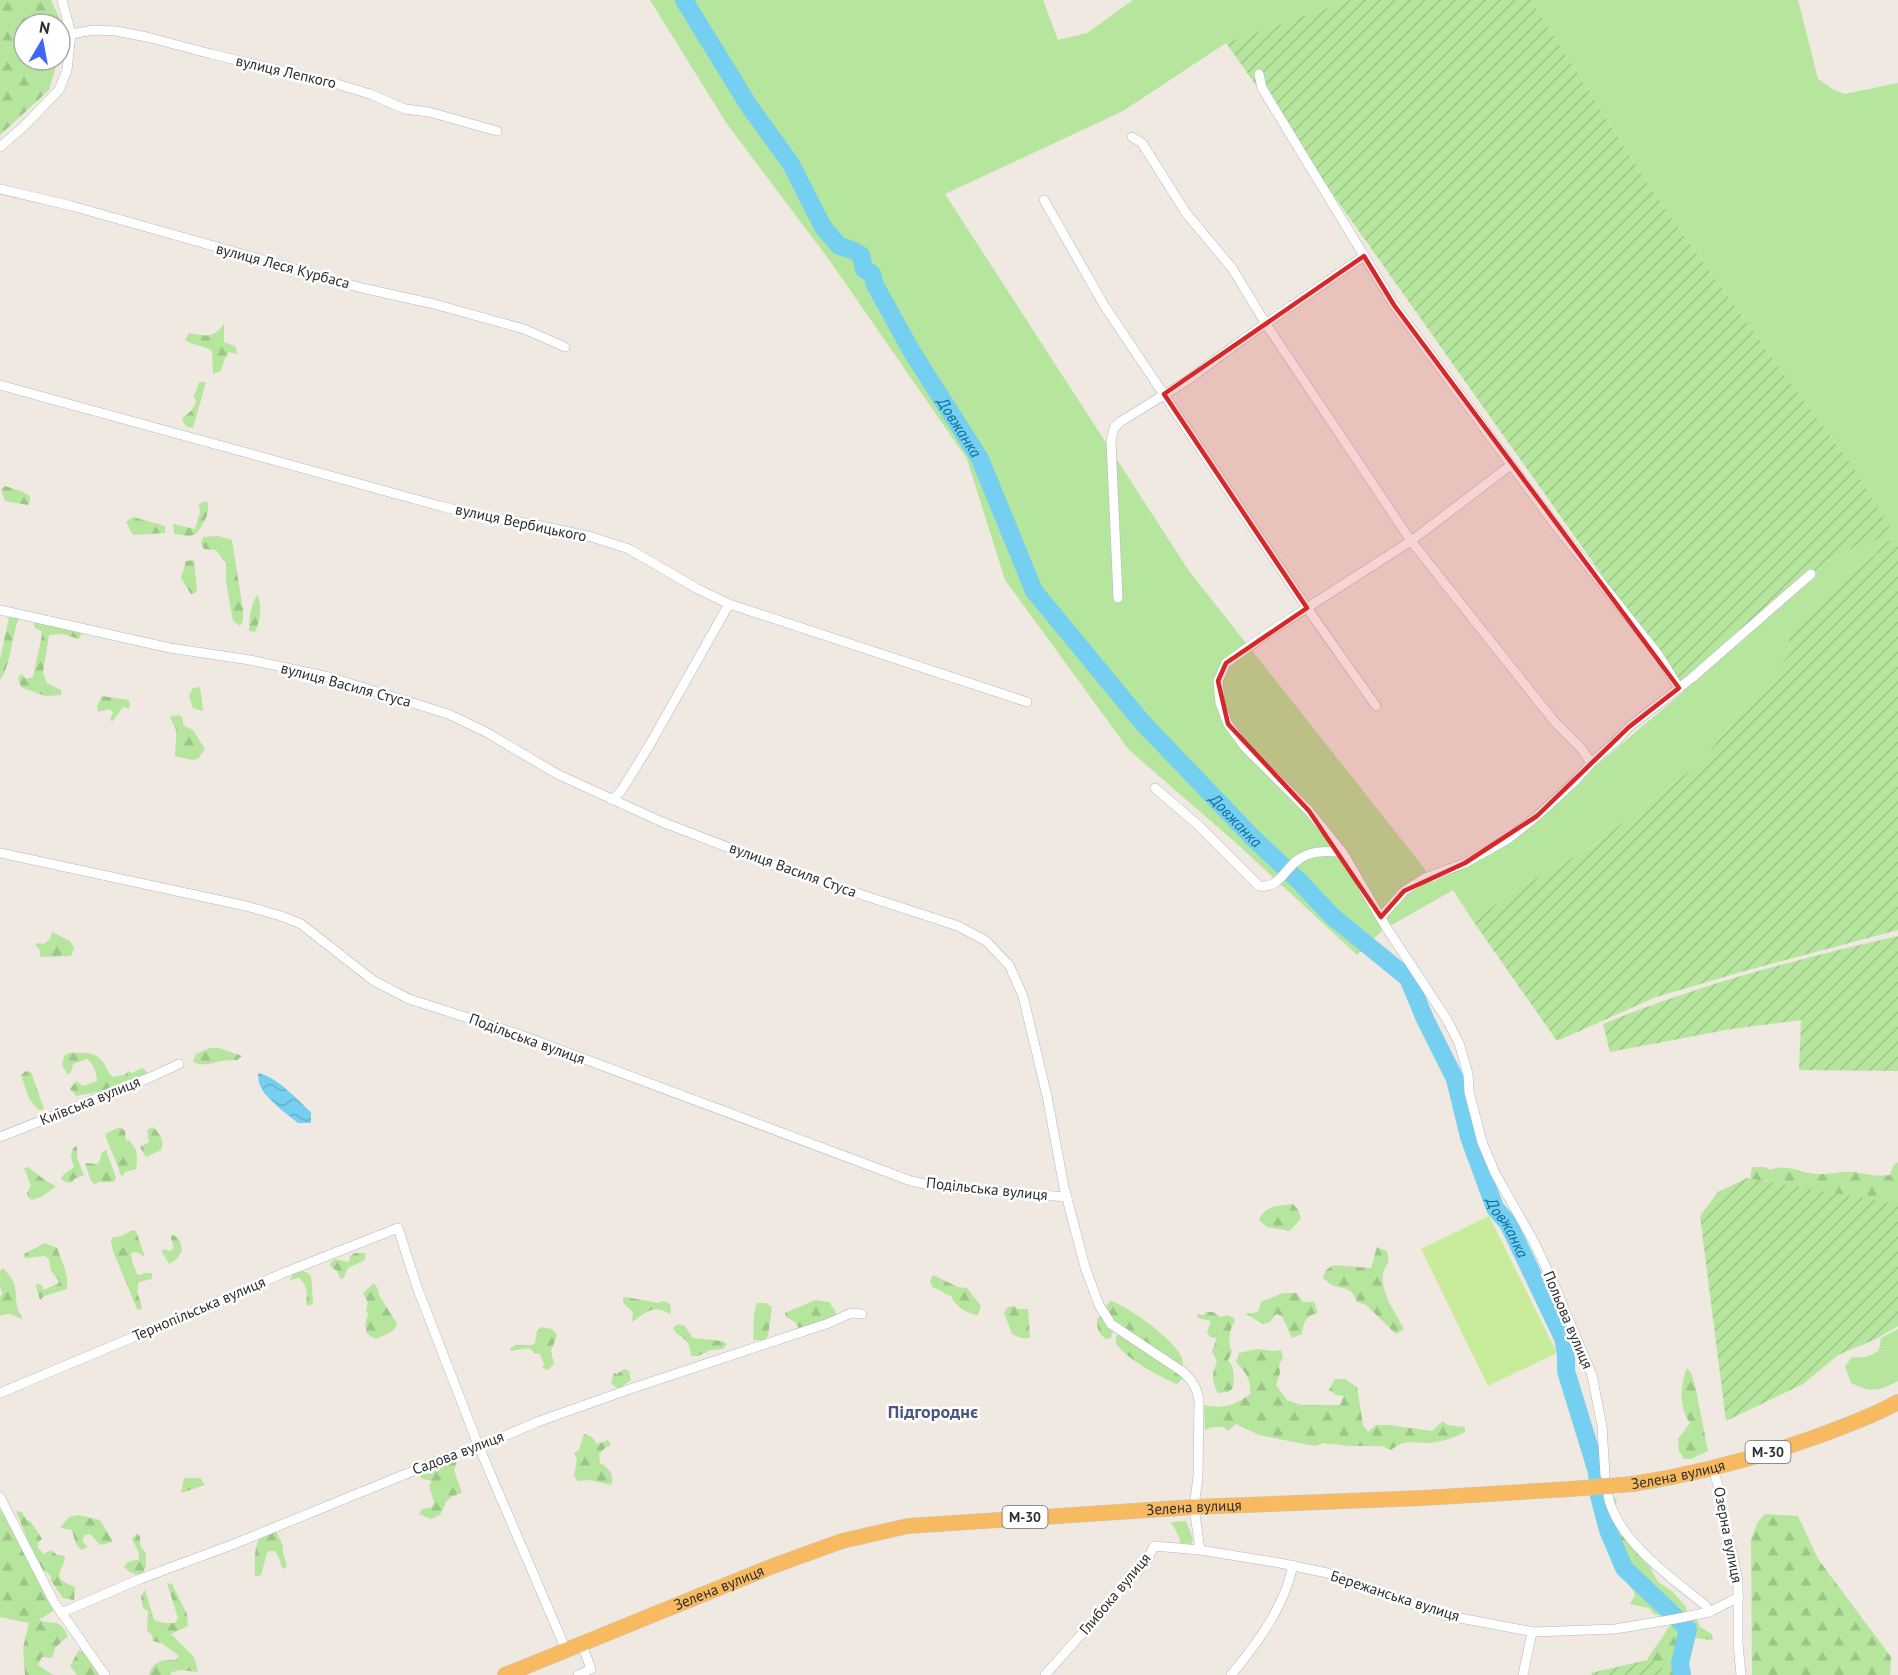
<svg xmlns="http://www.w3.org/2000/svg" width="1898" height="1675" font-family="'PT Sans',sans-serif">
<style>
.grass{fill:#b6e59e}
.forest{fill:url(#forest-firs)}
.garden{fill:url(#garden-furrows)}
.pitch{fill:#c9ec9a}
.water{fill:url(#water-waves)}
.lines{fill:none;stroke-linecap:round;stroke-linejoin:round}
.river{stroke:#75cff0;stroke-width:18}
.minor-casing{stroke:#b4b7c1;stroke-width:10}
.trunk-casing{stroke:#c9c9c9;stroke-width:16}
.minor{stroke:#fff;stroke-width:9}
.trunk{stroke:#f8ba60;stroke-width:15}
.trunk-bridge-casing{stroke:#c9c9c9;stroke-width:16;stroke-linecap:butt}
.trunk-bridge{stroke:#f8ba60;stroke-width:15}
.marked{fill:#d62828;fill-opacity:0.2;stroke:#d62828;stroke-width:4.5;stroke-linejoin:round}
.labels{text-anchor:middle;stroke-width:5;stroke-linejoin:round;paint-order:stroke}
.shield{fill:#fff;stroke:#6d6d6d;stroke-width:1.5}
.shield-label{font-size:14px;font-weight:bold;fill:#2e2e2e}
.street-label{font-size:15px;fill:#2e2e2e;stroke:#fff}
.water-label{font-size:16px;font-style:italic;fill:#0d6fa3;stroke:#fff}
.quarter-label{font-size:18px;font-weight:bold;fill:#4d5680;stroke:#fff}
</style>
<defs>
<pattern id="forest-firs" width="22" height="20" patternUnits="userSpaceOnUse" patternTransform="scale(1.5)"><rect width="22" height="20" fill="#b6e59e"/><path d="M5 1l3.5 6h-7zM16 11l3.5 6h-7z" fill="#9dc588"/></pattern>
<pattern id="garden-furrows" width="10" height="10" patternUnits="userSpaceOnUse" patternTransform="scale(1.5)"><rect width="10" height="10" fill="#b6e59e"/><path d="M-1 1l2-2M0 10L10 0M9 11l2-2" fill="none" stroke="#9dc588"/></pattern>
<pattern id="water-waves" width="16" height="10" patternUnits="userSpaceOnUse" patternTransform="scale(1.5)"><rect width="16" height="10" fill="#75cff0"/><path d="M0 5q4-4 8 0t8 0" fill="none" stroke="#66b2ce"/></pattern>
</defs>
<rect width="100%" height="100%" fill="#efe9e1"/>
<!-- grass -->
<g class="grass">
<polygon points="650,0 1043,0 1058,40 1087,33 1133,0 1350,0 1226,43 1123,111 945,194 1189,571 1424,868 1433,882 1496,849 1550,807 1598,764 1684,691 1827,562 1855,547 1848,459 1783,373 1653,192 1531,0 1798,0 1818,79 1834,90 1845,94 1898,83 1898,538 1884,542 1875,555 1833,583 1787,631 1790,654 1746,705 1701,762 1589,849 1520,887 1473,921 1453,890 1390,926 1386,927 1357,955 1234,841 1129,750 1005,580 967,459 830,261 727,124"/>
<path d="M1898,1348V1381C1878,1391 1872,1393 1851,1383L1845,1366L1852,1357C1863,1358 1870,1357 1879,1350L1891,1351Z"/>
<polygon points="1186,1521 1193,1539 1191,1544 1180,1543 1180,1539 1171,1522"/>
</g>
<!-- forest -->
<g class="forest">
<polygon points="0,0 51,0 66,32 60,53 60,24 24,24 24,60 58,60 49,90 0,135"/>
<path d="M224,324V342L236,347L237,354L229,352L225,358L221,371L213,374L212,351C203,345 194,346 185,340L189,333C207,336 213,339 224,324Z"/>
<path d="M199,382H206L193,428C186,427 184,425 182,418C189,413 194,410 196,401L193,396L195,394Z"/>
<polygon points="5,486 21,491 30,496 30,501 28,505 5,501 1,489"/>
<path d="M207,501C211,514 203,524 196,534L189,536L174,534L173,524L195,529L200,512L199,504Z"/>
<polygon points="133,517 165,526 165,533 133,535 126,522"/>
<polygon points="218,536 232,540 243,610 243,621 240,626 233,621 226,582 226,563 216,550 204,549 201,544 203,537"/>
<polygon points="194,560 197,592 191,594 181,578 186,561"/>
<path d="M257,595C263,606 260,621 255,632L249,631C249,619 251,604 257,595Z"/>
<path d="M12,616L19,618C12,634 10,669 0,680V660L9,617Z"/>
<polygon points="34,622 82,632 79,639 63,634 49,635 43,672 47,683 61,690 61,695 45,696 21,687 18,677 22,674 26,679 33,677 42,635 41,631 34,627"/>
<polygon points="200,687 203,711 193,708 189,696 193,688"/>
<polygon points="102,696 128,700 130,704 129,709 123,707 112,722 110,719 113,713 110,709 98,712 97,706"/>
<path d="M180,715L183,719V725L193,730L205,749L198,759L192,760L175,756C175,743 180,728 170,719L171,716Z"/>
<polygon points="52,932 70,941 74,948 71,956 40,957 40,950 36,946 36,943 44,944 50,939"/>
<path d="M210,1048H219L242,1056L237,1060C232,1060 227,1060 222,1061C212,1063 202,1067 193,1062L196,1054Z"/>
<path d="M69,1053C80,1053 95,1051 102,1061C107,1066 106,1071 113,1077L125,1075L128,1071L132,1073L142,1068L146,1070L147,1074L108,1090L76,1096L70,1089L76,1081L83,1086L97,1081C96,1071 95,1066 87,1059L73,1064L71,1072L68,1075L62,1065L64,1056Z"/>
<polygon points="26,1071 31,1072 44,1109 38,1110 29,1098 21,1075"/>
<path d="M120,1127L125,1131L126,1141L129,1140C138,1151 138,1156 136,1169L125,1172L123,1176L120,1174C119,1165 108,1145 105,1134Z"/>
<path d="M153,1127C160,1134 165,1141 161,1150L146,1157L140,1147L149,1142L147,1130Z"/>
<polygon points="77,1146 77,1158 84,1175 74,1179 72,1183 65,1182 61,1179 63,1175 74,1167 71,1157 73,1148"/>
<polygon points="106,1150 116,1178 114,1182 100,1182 94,1184 91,1181 85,1163 96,1164 99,1163 102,1152"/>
<path d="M1898,1162V1206L1776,1193L1767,1180L1764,1182L1751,1179V1171L1753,1167H1765L1770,1170C1786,1163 1800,1173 1816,1174C1828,1175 1841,1171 1853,1172C1869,1174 1873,1177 1890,1175L1893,1166Z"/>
<polygon points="28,1167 46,1181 56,1186 43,1196 32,1200 28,1197 27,1192 31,1186 24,1168"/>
<path d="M1293,1204L1298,1210L1301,1218L1290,1231L1267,1227L1259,1220C1265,1205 1279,1206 1293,1204Z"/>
<path d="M132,1230L136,1231L145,1257L136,1252L131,1253L132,1262L137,1274L141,1275L144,1273H152V1279L139,1282C134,1297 143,1298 141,1310L137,1309L113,1251L111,1241L113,1237L122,1236Z"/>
<path d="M172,1235C180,1236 181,1244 182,1251L177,1259L169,1264L162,1252L163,1249L170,1251L174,1248L171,1238Z"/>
<path d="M45,1243L57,1248C62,1262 69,1274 67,1289L44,1296L40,1300L37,1290L36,1284L42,1285L43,1290L58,1284L59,1281L51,1271L49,1259L45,1256L25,1258L24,1254Z"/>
<path d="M1377,1247L1387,1251C1391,1266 1386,1262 1383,1274C1380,1292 1396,1314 1404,1329L1396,1334L1366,1305L1357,1302C1351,1285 1344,1290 1332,1285C1328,1283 1326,1280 1323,1278L1326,1270L1333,1265L1371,1268Z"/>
<polygon points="354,1253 365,1253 365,1260 348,1268 343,1279 340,1278 337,1271 330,1266 331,1262 335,1259 349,1262 350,1257"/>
<path d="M3,1269C17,1281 15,1289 17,1306C17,1310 21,1315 23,1320C14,1315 9,1312 0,1316V1296L3,1294L0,1287V1271Z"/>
<path d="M294,1271C310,1271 312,1273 312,1288C312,1293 313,1298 313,1303L309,1306L306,1304C308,1294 307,1285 299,1278L290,1280Z"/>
<path d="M933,1275L958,1287L967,1288L981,1306L977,1315C966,1313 956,1307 951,1296C943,1294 940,1289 932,1287L930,1281Z"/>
<polygon points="374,1283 378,1289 379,1295 397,1324 393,1331 376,1339 367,1334 365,1324 368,1314 366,1310 368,1303 363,1293"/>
<path d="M1283,1293H1297L1303,1302H1314L1318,1313C1305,1316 1304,1322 1302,1334L1292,1338L1282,1316L1276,1314L1270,1322L1263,1324L1246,1314L1258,1312L1261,1302Z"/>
<path d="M626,1297L658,1303L664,1301L670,1304L671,1311L670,1314C652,1303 646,1313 632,1322L633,1312L623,1303V1298Z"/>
<polygon points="815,1300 829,1302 836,1312 836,1320 800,1330 795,1322 786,1317 785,1313"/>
<path d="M1111,1301C1129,1307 1172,1338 1181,1356C1184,1362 1182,1372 1182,1379L1177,1384C1166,1380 1114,1353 1116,1340C1116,1335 1121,1332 1125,1330L1120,1323H1115L1111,1338L1106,1339C1098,1334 1097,1328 1097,1319C1104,1313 1102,1308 1111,1301Z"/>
<path d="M757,1303H766L772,1307L768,1336L764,1340H753C754,1330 753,1311 757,1303Z"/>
<polygon points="1014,1306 1018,1309 1028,1309 1030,1338 1021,1338 1012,1334 1004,1313 1008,1307"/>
<path d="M1206,1312H1213L1220,1317L1228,1315L1234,1318L1235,1321C1228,1332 1228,1341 1232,1352L1228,1360C1235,1368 1234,1377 1233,1388L1228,1392L1218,1393C1212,1382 1211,1374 1217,1362L1212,1351L1217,1338L1210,1337L1207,1332L1211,1321L1198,1318L1197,1314L1204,1315Z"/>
<path d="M678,1324L685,1326L693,1338L722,1341L727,1344L723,1349L711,1350L698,1356H691C691,1335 678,1340 673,1328Z"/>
<polygon points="542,1327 552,1329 557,1335 551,1351 554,1364 548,1370 542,1368 544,1364 540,1354 535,1353 529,1348 511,1351 510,1348 516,1345 532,1345 535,1343 537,1331"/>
<polygon points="1898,1329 1898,1348 1891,1351 1879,1350 1881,1338"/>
<path d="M1257,1349L1272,1351L1281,1350L1283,1358L1279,1365L1280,1373L1276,1385L1287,1400L1301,1405H1340L1344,1396L1336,1395L1329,1390L1335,1379H1345L1357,1387L1363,1425L1368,1432L1376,1425H1389L1432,1431L1443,1421L1447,1425L1465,1427V1432C1454,1438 1441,1442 1428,1443C1412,1443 1405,1439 1391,1450L1382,1446H1349L1325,1443L1315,1446L1259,1435L1236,1424L1228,1431L1224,1427H1212L1205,1430L1204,1405C1223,1409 1234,1406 1250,1394C1252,1380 1245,1372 1236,1362L1239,1353Z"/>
<path d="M1687,1368L1691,1373L1695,1385L1708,1451L1691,1459H1684L1679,1451L1678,1439L1690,1423C1679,1408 1680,1385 1687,1368Z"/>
<polygon points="624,1369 629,1371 631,1380 618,1389 611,1383 614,1373 617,1374"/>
<path d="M584,1434L592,1437L597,1444L608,1440L611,1445L606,1447L599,1454L600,1463C609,1468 615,1475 611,1485L589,1480L578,1481L574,1476L577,1459L574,1453L579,1450Z"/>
<path d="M455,1458H458L454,1470L462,1493C444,1498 448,1501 440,1515L431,1519L419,1514L422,1509L432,1507L434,1502L429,1486L432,1481L422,1479L419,1474L443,1465Z"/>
<polygon points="184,1478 200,1478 205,1485 181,1493"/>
<path d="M1614,1497L1617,1500L1615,1507L1630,1542L1639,1556L1650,1567L1658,1582L1673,1592L1686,1607L1687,1613L1662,1616L1654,1614L1649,1608L1630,1604L1635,1595C1632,1586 1624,1582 1622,1574L1626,1565L1624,1560L1615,1554L1608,1537L1602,1534L1597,1516L1596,1506L1604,1498Z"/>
<path d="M0,1509L58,1608L39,1620C54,1627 57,1615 68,1636L55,1648L52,1658L42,1657L38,1665L53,1675H25L23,1648L29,1623L0,1617Z"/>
<path d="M16,1511L22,1512L26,1519L31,1522L42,1539L38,1543V1548L44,1554L51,1550L57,1555L65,1556C64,1572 48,1577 75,1587L74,1600L63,1598L51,1581V1576L38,1565Z"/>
<polygon points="1765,1514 1798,1516 1818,1559 1891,1657 1890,1675 1752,1675 1751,1540 1757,1523"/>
<polygon points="78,1515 100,1520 113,1542 100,1545 90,1534 85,1535 82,1541 88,1547 81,1550 76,1544 72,1530 60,1528 69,1517"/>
<path d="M276,1531L283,1546V1553L287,1566L284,1569L282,1568L279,1558L275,1551H270L267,1553L261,1575L255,1577C255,1567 253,1545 261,1537C264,1534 272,1533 276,1531Z"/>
<path d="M137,1533L140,1537V1545L146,1554V1566L143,1573C135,1576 130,1573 124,1567L128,1562L139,1559V1553L132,1539Z"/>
<path d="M167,1583L172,1584L187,1614L188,1626L171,1634L194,1657L198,1672L181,1670L172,1672L170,1675H149C153,1661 163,1659 176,1660L179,1656L163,1644L153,1641L152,1635L147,1630L148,1611L143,1608L141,1596L145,1590L154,1620L164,1623H175L178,1618Z"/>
<path d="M1696,1618L1700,1627L1712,1634L1713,1640L1693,1638L1689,1647L1679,1654L1684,1665V1675H1669L1649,1662L1648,1658C1652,1652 1655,1647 1659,1642C1670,1628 1666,1622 1687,1624Z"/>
<polygon points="79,1650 86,1653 106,1675 77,1675 70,1666"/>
</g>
<!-- garden -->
<g class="garden">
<polygon points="1350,0 1531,0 1653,192 1783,373 1848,459 1893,533 1855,547 1827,562 1684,691 1226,43"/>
<polygon points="1898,538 1898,930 1741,972 1656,997 1557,1041 1473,921 1520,887 1589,849 1701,762 1746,705 1790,654 1787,631 1833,583 1875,555 1884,542"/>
<path d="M1898,936V1071L1799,1070L1801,1020L1731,1029L1610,1052L1603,1024C1698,985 1797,959 1898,936Z"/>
<polygon points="1747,1178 1898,1204 1898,1326 1876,1339 1838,1355 1803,1384 1726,1421 1700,1216 1718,1192"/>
<polygon points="1647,1660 1653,1660 1671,1675 1592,1675 1591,1673"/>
</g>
<!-- pitch -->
<polygon class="pitch" points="1489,1216 1557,1353 1488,1386 1421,1249"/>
<!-- water -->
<path class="water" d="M258,1073C278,1077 296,1099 311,1112V1123H298L279,1108L264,1093L259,1083Z"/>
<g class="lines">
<!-- river -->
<path class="river" id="s1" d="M684,0L749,106L791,164L823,227L839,246L852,250L861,255L864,269L872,274L875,285L912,352L980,459L1034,591L1142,722L1253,838L1297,879L1333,917L1408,978L1425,1019L1455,1079L1469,1137L1495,1208L1508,1223L1563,1338L1566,1354V1371L1597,1472L1599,1496L1608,1530L1624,1568L1688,1629L1680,1663L1682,1675"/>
<defs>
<g id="minor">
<polyline points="71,34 94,30 116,31 147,37 211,54 337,84 370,94 405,109 429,112 497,131"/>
<polyline points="1259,74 1262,88 1394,305 1556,526 1657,653 1679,688"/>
<polyline points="1132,137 1142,143 1186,213 1232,268 1266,324 1411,541 1554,721 1581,748 1591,763"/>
<polyline points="0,147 24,126 59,90 67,70 71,34 62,0"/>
<polyline points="0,189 72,206 362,288 434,304 524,329 565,347"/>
<polyline points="1044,200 1104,305 1307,608 1376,706"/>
<polyline points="0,385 440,506 486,517 532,524 592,537 629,549 696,588 729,604 1027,702"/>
<polyline points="1511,465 1411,541 1271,631 1226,663 1218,681 1220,703 1228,724 1245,747 1309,811 1343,853 1386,927 1446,1018 1459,1043 1468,1074 1469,1092 1482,1142 1495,1173 1534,1242 1553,1282 1592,1375 1602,1426 1605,1475"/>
<polyline points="1118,598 1111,441 1114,428 1120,422 1188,380 1242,340 1364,256"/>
<path d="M0,610L170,648L250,660L329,677L448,714L486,732L557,774L662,822L792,872L958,926L986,941L1009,965L1023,996L1047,1096L1064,1187L1085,1267L1099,1305L1111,1324L1183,1372C1193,1381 1197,1388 1199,1401L1198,1477L1194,1507L1200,1550L1280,1563L1327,1573L1444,1615L1534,1632L1615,1629L1675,1619L1709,1612L1739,1597"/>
<path d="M1155,788L1198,825L1259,886C1277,888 1282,875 1293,864C1306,851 1326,850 1343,853"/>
<polyline points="612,800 621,791 649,746 729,604"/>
<polyline points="0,853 246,906 281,916 301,924 374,981 409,999 515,1033 911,1181 940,1187 1067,1197"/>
<polyline points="1381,917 1404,891 1425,878 1465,863 1508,839 1537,816 1575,781 1591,763 1617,740 1629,727 1693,677 1811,574"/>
<polyline points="0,1137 151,1077 179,1064"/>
<polyline points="0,1393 205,1307 281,1274 398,1228 417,1287 479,1447 566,1650"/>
<polyline points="1713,1468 1719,1489 1721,1512 1733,1556 1738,1582 1738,1644 1741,1675"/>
<path d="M1608,1496C1618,1541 1671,1578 1705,1605L1710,1612"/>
<polyline points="0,1497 54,1602 105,1675"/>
<polyline points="61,1613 140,1579 234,1544 450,1456 479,1447 537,1422 630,1389 829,1323 851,1313 862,1314"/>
<polyline points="578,1675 591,1669 582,1644"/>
<polyline points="1045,1675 1146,1562 1154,1546 1200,1550"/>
<path d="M1231,1675C1257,1644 1285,1606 1293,1565"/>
<polyline points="1523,1675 1532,1632"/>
</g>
<g id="trunk">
<path id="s2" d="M1633,1484C1697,1474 1760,1457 1821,1435C1847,1425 1874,1416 1898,1402"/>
<path id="s3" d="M505,1675L773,1566L842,1541L908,1526L1194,1507L1423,1498L1571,1489"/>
</g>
</defs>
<!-- minor casing -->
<use href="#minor" class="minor-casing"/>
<!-- trunk casing -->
<use href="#trunk" class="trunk-casing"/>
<!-- minor -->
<use href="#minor" class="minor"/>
<!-- trunk -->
<use href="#trunk" class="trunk"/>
<defs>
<polyline id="trunk-bridge" points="1571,1489 1633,1484"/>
</defs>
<!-- trunk-bridge casing -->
<use href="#trunk-bridge" class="trunk-bridge-casing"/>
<!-- trunk-bridge -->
<use href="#trunk-bridge" class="trunk-bridge"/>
</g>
<!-- marked area -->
<path class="marked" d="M1364,256L1394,305L1679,688L1629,727L1537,816L1465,863L1404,891L1381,917L1309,811L1228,724L1218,681L1226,663L1307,608L1164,394Z"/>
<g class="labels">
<!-- shield labels -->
<g class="shield">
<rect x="1745.5" y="1441" width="45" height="22" rx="4.5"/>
<rect x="1002.5" y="1506" width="45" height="22" rx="4.5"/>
</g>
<g class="shield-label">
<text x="1768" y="1457">М-30</text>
<text x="1025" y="1522">М-30</text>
</g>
<!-- street labels -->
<g class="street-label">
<text transform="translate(286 72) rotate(13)" y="5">вулиця Лепкого</text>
<text transform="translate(283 266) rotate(15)" y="5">вулиця Леся Курбаса</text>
<text transform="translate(521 523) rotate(12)" y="5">вулиця Вербицького</text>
<text transform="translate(346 685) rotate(15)" y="5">вулиця Василя Стуса</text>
<text transform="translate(793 870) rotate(20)" y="5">вулиця Василя Стуса</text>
<text transform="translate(527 1039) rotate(20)" y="5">Подільська вулиця</text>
<text transform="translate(90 1101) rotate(-22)" y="5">Київська вулиця</text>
<text transform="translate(987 1189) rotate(6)" y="5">Подільська вулиця</text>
<text transform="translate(199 1309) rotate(-23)" y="5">Тернопільська вулиця</text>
<text transform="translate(1568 1320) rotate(67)" y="5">Польова вулиця</text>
<text transform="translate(458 1453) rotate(-21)" y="5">Садова вулиця</text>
<text dy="5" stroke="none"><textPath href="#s2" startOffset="46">Зелена вулиця</textPath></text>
<text dy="5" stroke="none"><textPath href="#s3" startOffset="717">Зелена вулиця</textPath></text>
<text transform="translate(1728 1535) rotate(79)" y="5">Озерна вулиця</text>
<text dy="5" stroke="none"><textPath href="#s3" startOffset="231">Зелена вулиця</textPath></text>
<text transform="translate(1115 1594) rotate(-50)" y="5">Глибока вулиця</text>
<text transform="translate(1395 1596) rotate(18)" y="5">Бережанська вулиця</text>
</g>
<!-- water labels -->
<g class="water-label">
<text dy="6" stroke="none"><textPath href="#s1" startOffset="516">Довжанка</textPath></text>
<text dy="6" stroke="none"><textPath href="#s1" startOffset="1002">Довжанка</textPath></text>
<text dy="6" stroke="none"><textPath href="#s1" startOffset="1506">Довжанка</textPath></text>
</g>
<!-- quarter labels -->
<g class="quarter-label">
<text x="933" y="1418">Підгороднє</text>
</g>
</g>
<!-- north arrow -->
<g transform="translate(42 42) rotate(10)"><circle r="28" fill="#ffffff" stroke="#ababab" stroke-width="1.5"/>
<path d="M0-4.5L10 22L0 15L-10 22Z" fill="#4264fb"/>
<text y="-9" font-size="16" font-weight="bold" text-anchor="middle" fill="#2e2e2e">N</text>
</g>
</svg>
